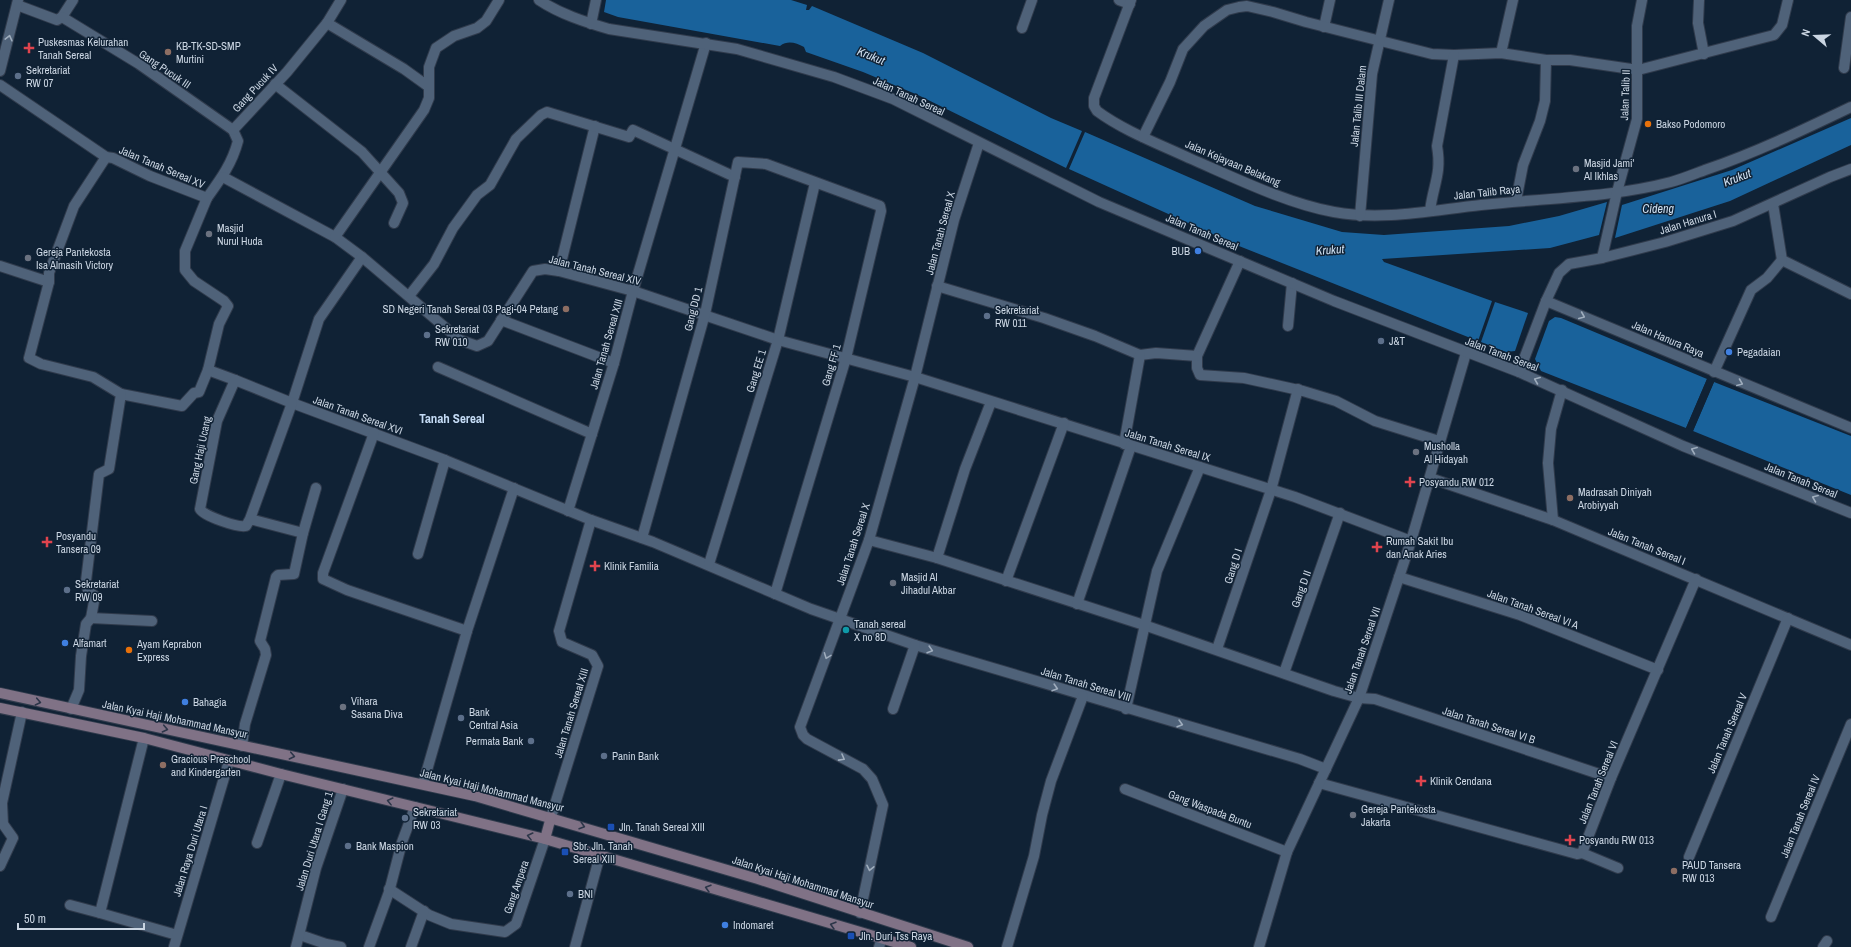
<svg xmlns="http://www.w3.org/2000/svg" width="1851" height="947" font-family="'Archivo Narrow',sans-serif">
<style>
.water{fill:#19629b}
.pier{fill:#102235}
.lines{fill:none;stroke-linecap:round;stroke-linejoin:round}
.minor-casing{stroke:#303b4c;stroke-width:12}
.tertiary-casing{stroke:#303b4c;stroke-width:12}
.secondary-casing{stroke:#303b4c;stroke-width:12}
.minor{stroke:#4f6279;stroke-width:10}
.tertiary{stroke:#4f6279;stroke-width:10}
.secondary{stroke:#807286;stroke-width:10}
.oneway{stroke:#9fadbd}
.oneway2{stroke:#2c3649}
.health-dot{fill:#e0444e;stroke:#102235;stroke-width:1.5}
.education-dot{fill:#8d6e63;stroke:#102235;stroke-width:1.5}
.service-dot{fill:#5c6f8a;stroke:#102235;stroke-width:1.5}
.food-dot{fill:#e8710a;stroke:#102235;stroke-width:1.5}
.worship-dot{fill:#6b7280;stroke:#102235;stroke-width:1.5}
.shop-dot{fill:#3f7fe0;stroke:#102235;stroke-width:1.5}
.culture-dot{fill:#0f9aa8;stroke:#102235;stroke-width:1.5}
.transit-dot{fill:#1a4fb4;stroke:#102235;stroke-width:1.5}
.labels{text-anchor:middle;stroke-width:3;stroke-linejoin:round;paint-order:stroke}
.poi-label{font-size:11px;fill:#cad5e2;stroke:#102235;text-anchor:start}
.street-label{font-size:11px;fill:#cad5e2;stroke:#102235}
.water-label{font-size:12px;font-style:italic;fill:#d0e1f2;stroke:#102235}
.quarter-label{font-size:13px;font-weight:bold;fill:#c4dbf5;stroke:#102235}
</style>
<rect width="100%" height="100%" fill="#102235"/>
<!-- water -->
<g class="water">
<path d="M606,0H791L807,5L806,10H809L812,6L923,53L1051,118L1082,131L1066,168L918,95L863,72L806,52L804,47C796,43 788,40 780,46L618,17L604,12Z"/>
<polygon points="1851,118 1851,145 1730,201 1615,238 1622,205 1732,170"/>
<polygon points="1085,132 1255,206 1342,232 1384,235 1509,226 1559,216 1607,202 1599,235 1550,248 1382,259 1384,262 1492,301 1478,341 1239,246 1069,169"/>
<polygon points="1495,302 1528,313 1515,351 1506,352 1481,342"/>
<polygon points="1555,317 1561,318 1707,379 1686,428 1541,371 1535,359 1549,321"/>
<polygon points="1714,382 1851,436 1851,495 1693,431"/>
</g>
<!-- pier -->
<g class="pier">
<polygon points="1707,379 1709,379 1688,429 1686,428"/>
<polygon points="1712,381 1714,382 1693,431 1691,430"/>
</g>
<g class="lines">
<defs>
<g id="minor">
<polyline points="341,0 327,23 404,69 429,87"/>
<polyline points="1119,0 1130,4"/>
<path d="M1131,0L1094,98V106L1097,111C1124,131 1159,144 1189,158C1233,177 1288,204 1334,212C1383,221 1433,210 1481,205C1544,198 1610,198 1671,182C1682,179 1694,174 1705,170C1755,153 1803,130 1851,107"/>
<polyline points="1699,0 1698,23 1704,54"/>
<polyline points="17,5 57,20 62,17 73,0"/>
<polyline points="591,24 596,0"/>
<polyline points="1324,27 1330,0"/>
<polyline points="1022,28 1032,0"/>
<polyline points="1501,53 1513,0"/>
<polyline points="1844,68 1851,17"/>
<polyline points="0,71 18,0"/>
<polyline points="275,84 362,152 399,193 403,203 394,223"/>
<path d="M0,85L106,157L113,158L150,176L207,198C220,180 232,164 238,141L233,130L139,64L62,17"/>
<polyline points="233,130 287,72 327,23"/>
<polyline points="1143,137 1170,82 1183,49 1204,26 1227,10 1239,7 1247,6 1273,12 1306,22 1432,54 1454,55 1501,53 1546,60 1570,60 1638,70 1774,35 1782,25 1788,0"/>
<polyline points="223,177 335,237 362,257 460,340 477,346 488,341 533,271 545,269 559,271 633,291 778,340 915,377 1295,497 1411,541"/>
<polyline points="207,198 185,251 185,270 194,281 224,301 228,306 219,324 208,370 235,380"/>
<polyline points="1516,201 1523,165 1540,121 1545,101 1546,60"/>
<polyline points="1773,204 1782,260 1851,294"/>
<path d="M1430,211C1433,185 1442,174 1437,146L1454,55"/>
<polyline points="1360,216 1372,74 1389,0"/>
<polyline points="335,237 424,110 429,98 429,67 436,48 454,36 477,28 486,21 499,0"/>
<polyline points="362,257 319,319 292,403 445,460 591,520 653,542 811,609 915,645 1300,759 1326,769"/>
<polyline points="1602,258 1617,192 1637,119 1637,26 1642,0"/>
<polyline points="1240,261 1197,356 1197,368 1200,375 1244,378 1303,391 1336,401 1375,421 1439,441"/>
<polyline points="0,266 49,282"/>
<polyline points="559,271 595,126"/>
<polyline points="937,286 1044,318 1095,336 1140,355 1156,353 1197,356"/>
<polyline points="409,296 434,264 453,228 477,195 490,185 516,139 541,115 547,112 629,137 633,130 735,177"/>
<polyline points="1546,301 1559,273 1569,264 1602,258 1665,242 1733,221 1830,177 1851,169"/>
<polyline points="501,320 614,363"/>
<polyline points="1288,326 1292,283"/>
<polyline points="438,367 592,434"/>
<polyline points="1714,372 1751,290 1767,278 1782,260"/>
<polyline points="121,394 182,406 194,393 199,392 208,370"/>
<polyline points="374,433 323,573 323,579 347,590 467,631"/>
<polyline points="1124,444 1140,355"/>
<polyline points="1430,478 1553,520 1851,645"/>
<polyline points="568,511 614,363 633,291 706,43"/>
<path d="M250,519L246,526C238,528 204,516 200,509L217,421L235,380L292,403L250,519L303,533"/>
<polyline points="1553,520 1548,463 1551,429 1562,390"/>
<polyline points="642,538 705,314 738,162 766,164 880,206 881,211 846,358 775,594"/>
<polyline points="869,540 937,558 1144,625 1334,691 1359,698 1375,699 1611,778"/>
<polyline points="418,554 445,460"/>
<polyline points="937,558 965,469 991,402"/>
<polyline points="709,564 778,340 815,183"/>
<polyline points="1399,577 1520,615 1658,670"/>
<polyline points="1006,581 1064,423"/>
<polyline points="1077,604 1131,446"/>
<polyline points="91,618 152,621"/>
<polyline points="1217,649 1271,490 1298,389"/>
<polyline points="1284,673 1340,513"/>
<polyline points="71,709 79,690 81,656 86,624 91,618 95,596 88,591 86,581 99,474 109,469 121,394 93,377 41,364 29,358 49,282 49,273 74,206 106,157"/>
<polyline points="893,709 915,645"/>
<polyline points="1126,709 1157,571 1200,467"/>
<polyline points="242,746 245,724 266,655 265,649 260,641 276,577 278,575 294,574 303,533 316,488"/>
<polyline points="1319,783 1577,854 1582,853 1611,778 1696,579"/>
<polyline points="423,784 467,631 514,488"/>
<polyline points="1125,789 1287,852"/>
<polyline points="551,817 598,666 592,655 562,642 559,631 591,520"/>
<polyline points="257,843 281,774"/>
<polyline points="1582,853 1618,868"/>
<polyline points="1689,857 1788,618"/>
<polyline points="0,866 13,838 3,824 2,803 22,712"/>
<polyline points="389,889 429,915 451,924 505,932 516,924 545,839"/>
<polyline points="70,905 100,913 144,738"/>
<polyline points="100,913 177,935"/>
<polyline points="860,913 883,805 872,779 863,769 807,739 803,735 800,727 869,540 915,377 954,220 979,143"/>
<polyline points="1771,917 1851,724"/>
<polyline points="300,935 326,944 341,947"/>
<polyline points="174,947 229,761"/>
<polyline points="296,947 316,868 343,789"/>
<polyline points="369,947 389,892 402,842 415,807"/>
<polyline points="411,947 424,911"/>
<polyline points="575,947 600,855"/>
<polyline points="1007,947 1034,856 1042,815 1051,781 1083,696"/>
<polyline points="1259,947 1287,852 1359,698 1411,541 1466,353"/>
<polyline points="1823,947 1827,941"/>
</g>
<g id="tertiary">
<path d="M539,0C560,14 585,22 609,29L737,49L834,77L893,99L1099,202L1334,301L1519,372L1683,446L1851,513"/>
<polyline points="1519,372 1546,301 1851,428"/>
<polyline points="879,947 882,938"/>
</g>
<g id="secondary">
<polyline points="0,693 475,796 758,879 968,947"/>
<polyline points="0,708 144,738 281,774 545,839 911,947"/>
<polyline points="545,839 551,817"/>
</g>
</defs>
<!-- minor casing -->
<use href="#minor" class="minor-casing"/>
<!-- tertiary casing -->
<use href="#tertiary" class="tertiary-casing"/>
<!-- secondary casing -->
<use href="#secondary" class="secondary-casing"/>
<!-- minor -->
<use href="#minor" class="minor"/>
<!-- tertiary -->
<use href="#tertiary" class="tertiary"/>
<!-- secondary -->
<use href="#secondary" class="secondary"/>
</g>
<!-- one-way arrows -->
<defs><path id="oneway-chevron" d="M-2-3.5L2.5 0L-2 3.5" fill="none" stroke-width="1.6" stroke-linecap="round" stroke-linejoin="round"/></defs>
<g class="oneway">
<use href="#oneway-chevron" transform="translate(9 38) rotate(-76)"/>
<use href="#oneway-chevron" transform="translate(1582 316) rotate(23)"/>
<use href="#oneway-chevron" transform="translate(1537 380) rotate(-158)"/>
<use href="#oneway-chevron" transform="translate(1740 383) rotate(22)"/>
<use href="#oneway-chevron" transform="translate(1694 450) rotate(-158)"/>
<use href="#oneway-chevron" transform="translate(1815 498) rotate(-158)"/>
<use href="#oneway-chevron" transform="translate(930 650) rotate(17)"/>
<use href="#oneway-chevron" transform="translate(827 656) rotate(111)"/>
<use href="#oneway-chevron" transform="translate(1055 688) rotate(17)"/>
<use href="#oneway-chevron" transform="translate(1180 724) rotate(16)"/>
<use href="#oneway-chevron" transform="translate(842 758) rotate(29)"/>
<use href="#oneway-chevron" transform="translate(870 868) rotate(102)"/>
</g>
<g class="oneway2">
<use href="#oneway-chevron" transform="translate(38 702) rotate(12)"/>
<use href="#oneway-chevron" transform="translate(165 729) rotate(12)"/>
<use href="#oneway-chevron" transform="translate(292 756) rotate(12)"/>
<use href="#oneway-chevron" transform="translate(390 801) rotate(-166)"/>
<use href="#oneway-chevron" transform="translate(582 826) rotate(17)"/>
<use href="#oneway-chevron" transform="translate(530 836) rotate(-166)"/>
<use href="#oneway-chevron" transform="translate(708 888) rotate(-164)"/>
<use href="#oneway-chevron" transform="translate(833 925) rotate(-164)"/>
</g>
<!-- markers -->
<g class="health-dot">
<path d="M27 42h4v4h4v4h-4v4h-4v-4h-4v-4h4z"/>
<path d="M1408 476h4v4h4v4h-4v4h-4v-4h-4v-4h4z"/>
<path d="M45 536h4v4h4v4h-4v4h-4v-4h-4v-4h4z"/>
<path d="M1375 541h4v4h4v4h-4v4h-4v-4h-4v-4h4z"/>
<path d="M593 560h4v4h4v4h-4v4h-4v-4h-4v-4h4z"/>
<path d="M1419 775h4v4h4v4h-4v4h-4v-4h-4v-4h4z"/>
<path d="M1568 834h4v4h4v4h-4v4h-4v-4h-4v-4h4z"/>
</g>
<g class="education-dot">
<circle cx="168" cy="52" r="4"/>
<circle cx="566" cy="309" r="4"/>
<circle cx="1570" cy="498" r="4"/>
<circle cx="163" cy="765" r="4"/>
<circle cx="1674" cy="871" r="4"/>
</g>
<g class="service-dot">
<circle cx="18" cy="76" r="4"/>
<circle cx="987" cy="316" r="4"/>
<circle cx="427" cy="335" r="4"/>
<circle cx="1381" cy="341" r="4"/>
<circle cx="67" cy="590" r="4"/>
<circle cx="461" cy="718" r="4"/>
<circle cx="531" cy="741" r="4"/>
<circle cx="604" cy="756" r="4"/>
<circle cx="405" cy="818" r="4"/>
<circle cx="348" cy="846" r="4"/>
<circle cx="570" cy="894" r="4"/>
</g>
<g class="food-dot">
<circle cx="1648" cy="124" r="4"/>
<circle cx="129" cy="650" r="4"/>
</g>
<g class="worship-dot">
<circle cx="1576" cy="169" r="4"/>
<circle cx="209" cy="234" r="4"/>
<circle cx="28" cy="258" r="4"/>
<circle cx="1416" cy="452" r="4"/>
<circle cx="893" cy="583" r="4"/>
<circle cx="343" cy="707" r="4"/>
<circle cx="1353" cy="815" r="4"/>
</g>
<g class="shop-dot">
<circle cx="1198" cy="251" r="4"/>
<circle cx="1729" cy="352" r="4"/>
<circle cx="65" cy="643" r="4"/>
<circle cx="185" cy="702" r="4"/>
<circle cx="725" cy="925" r="4"/>
</g>
<circle class="culture-dot" cx="846" cy="630" r="4"/>
<g class="transit-dot">
<rect x="607" y="823" width="8" height="8" rx="2"/>
<rect x="561" y="848" width="8" height="8" rx="2"/>
<rect x="847" y="932" width="8" height="8" rx="2"/>
</g>
<g class="labels">
<!-- poi labels -->
<g class="poi-label">
<text x="38" y="46">Puskesmas Kelurahan<tspan x="38" dy="13">Tanah Sereal</tspan></text>
<text x="176" y="50">KB-TK-SD-SMP<tspan x="176" dy="13">Murtini</tspan></text>
<text x="26" y="74">Sekretariat<tspan x="26" dy="13">RW 07</tspan></text>
<text x="1656" y="128">Bakso Podomoro</text>
<text x="1584" y="167">Masjid Jami'<tspan x="1584" dy="13">Al Ikhlas</tspan></text>
<text x="217" y="232">Masjid<tspan x="217" dy="13">Nurul Huda</tspan></text>
<text x="1190" y="255" text-anchor="end">BUB</text>
<text x="36" y="256">Gereja Pantekosta<tspan x="36" dy="13">Isa Almasih Victory</tspan></text>
<text x="558" y="313" text-anchor="end">SD Negeri Tanah Sereal 03 Pagi-04 Petang</text>
<text x="995" y="314">Sekretariat<tspan x="995" dy="13">RW 011</tspan></text>
<text x="435" y="333">Sekretariat<tspan x="435" dy="13">RW 010</tspan></text>
<text x="1389" y="345">J&amp;T</text>
<text x="1737" y="356">Pegadaian</text>
<text x="1424" y="450">Musholla<tspan x="1424" dy="13">Al Hidayah</tspan></text>
<text x="1419" y="486">Posyandu RW 012</text>
<text x="1578" y="496">Madrasah Diniyah<tspan x="1578" dy="13">Arobiyyah</tspan></text>
<text x="56" y="540">Posyandu<tspan x="56" dy="13">Tansera 09</tspan></text>
<text x="1386" y="545">Rumah Sakit Ibu<tspan x="1386" dy="13">dan Anak Aries</tspan></text>
<text x="604" y="570">Klinik Familia</text>
<text x="901" y="581">Masjid Al<tspan x="901" dy="13">Jihadul Akbar</tspan></text>
<text x="75" y="588">Sekretariat<tspan x="75" dy="13">RW 09</tspan></text>
<text x="854" y="628">Tanah sereal<tspan x="854" dy="13">X no 8D</tspan></text>
<text x="73" y="647">Alfamart</text>
<text x="137" y="648">Ayam Keprabon<tspan x="137" dy="13">Express</tspan></text>
<text x="351" y="705">Vihara<tspan x="351" dy="13">Sasana Diva</tspan></text>
<text x="193" y="706">Bahagia</text>
<text x="469" y="716">Bank<tspan x="469" dy="13">Central Asia</tspan></text>
<text x="523" y="745" text-anchor="end">Permata Bank</text>
<text x="612" y="760">Panin Bank</text>
<text x="171" y="763">Gracious Preschool<tspan x="171" dy="13">and Kindergarten</tspan></text>
<text x="1430" y="785">Klinik Cendana</text>
<text x="1361" y="813">Gereja Pantekosta<tspan x="1361" dy="13">Jakarta</tspan></text>
<text x="413" y="816">Sekretariat<tspan x="413" dy="13">RW 03</tspan></text>
<text x="619" y="831">Jln. Tanah Sereal XIII</text>
<text x="1579" y="844">Posyandu RW 013</text>
<text x="356" y="850">Bank Maspion</text>
<text x="573" y="850">Sbr. Jln. Tanah<tspan x="573" dy="13">Sereal XIII</tspan></text>
<text x="1682" y="869">PAUD Tansera<tspan x="1682" dy="13">RW 013</tspan></text>
<text x="578" y="898">BNI</text>
<text x="733" y="929">Indomaret</text>
<text x="859" y="940">Jln. Duri Tss Raya</text>
</g>
<!-- street labels -->
<g class="street-label">
<text transform="translate(165 69) rotate(34)" y="4">Gang Pucuk III</text>
<text transform="translate(255 88) rotate(-47)" y="4">Gang Pucuk IV</text>
<text transform="translate(1625 95) rotate(-88)" y="4">Jalan Talib II</text>
<text transform="translate(909 96) rotate(25)" y="4">Jalan Tanah Sereal</text>
<text transform="translate(1358 106) rotate(-84)" y="4">Jalan Talib III Dalam</text>
<text transform="translate(1233 163) rotate(23)" y="4">Jalan Kejayaan Belakang</text>
<text transform="translate(162 167) rotate(23)" y="4">Jalan Tanah Sereal XV</text>
<text transform="translate(1487 192) rotate(-6)" y="4">Jalan Talib Raya</text>
<text transform="translate(1688 222) rotate(-17)" y="4">Jalan Hanura I</text>
<text transform="translate(1202 232) rotate(23)" y="4">Jalan Tanah Sereal</text>
<text transform="translate(940 233) rotate(-75)" y="4">Jalan Tanah Sereal X</text>
<text transform="translate(595 270) rotate(14)" y="4">Jalan Tanah Sereal XIV</text>
<text transform="translate(693 309) rotate(-76)" y="4">Gang DD 1</text>
<text transform="translate(1668 339) rotate(23)" y="4">Jalan Hanura Raya</text>
<text transform="translate(606 344) rotate(-74)" y="4">Jalan Tanah Sereal XIII</text>
<text transform="translate(1502 354) rotate(21)" y="4">Jalan Tanah Sereal</text>
<text transform="translate(831 365) rotate(-74)" y="4">Gang FF 1</text>
<text transform="translate(756 371) rotate(-73)" y="4">Gang EE 1</text>
<text transform="translate(358 415) rotate(20)" y="4">Jalan Tanah Sereal XVI</text>
<text transform="translate(1168 445) rotate(17)" y="4">Jalan Tanah Sereal IX</text>
<text transform="translate(200 450) rotate(-78)" y="4">Gang Haji Ucang</text>
<text transform="translate(1801 480) rotate(22)" y="4">Jalan Tanah Sereal</text>
<text transform="translate(853 544) rotate(-72)" y="4">Jalan Tanah Sereal X</text>
<text transform="translate(1647 546) rotate(22)" y="4">Jalan Tanah Sereal I</text>
<text transform="translate(1233 566) rotate(-72)" y="4">Gang D I</text>
<text transform="translate(1301 589) rotate(-70)" y="4">Gang D II</text>
<text transform="translate(1533 609) rotate(20)" y="4">Jalan Tanah Sereal VI A</text>
<text transform="translate(1362 650) rotate(-71)" y="4">Jalan Tanah Sereal VII</text>
<text transform="translate(1086 684) rotate(17)" y="4">Jalan Tanah Sereal VIII</text>
<text transform="translate(571 713) rotate(-73)" y="4">Jalan Tanah Sereal XIII</text>
<text transform="translate(175 719) rotate(12)" y="4">Jalan Kyai Haji Mohammad Mansyur</text>
<text transform="translate(1489 725) rotate(18)" y="4">Jalan Tanah Sereal VI B</text>
<text transform="translate(1727 733) rotate(-67)" y="4">Jalan Tanah Sereal V</text>
<text transform="translate(1598 782) rotate(-68)" y="4">Jalan Tanah Sereal VI</text>
<text transform="translate(492 790) rotate(14)" y="4">Jalan Kyai Haji Mohammad Mansyur</text>
<text transform="translate(1210 809) rotate(21)" y="4">Gang Waspada Buntu</text>
<text transform="translate(1800 816) rotate(-68)" y="4">Jalan Tanah Sereal IV</text>
<text transform="translate(314 841) rotate(-73)" y="4">Jalan Duri Utara I Gang 1</text>
<text transform="translate(190 851) rotate(-73)" y="4">Jalan Raya Duri Utara I</text>
<text transform="translate(803 882) rotate(18)" y="4">Jalan Kyai Haji Mohammad Mansyur</text>
<text transform="translate(516 887) rotate(-71)" y="4">Gang Ampera</text>
</g>
<!-- water labels -->
<g class="water-label">
<text transform="translate(871 56) rotate(22)" y="4">Krukut</text>
<text transform="translate(1737 178) rotate(-21)" y="4">Krukut</text>
<text x="1658" y="213">Cideng</text>
<text transform="translate(1330 250) rotate(-4)" y="4">Krukut</text>
</g>
<!-- quarter labels -->
<g class="quarter-label">
<text x="452" y="423">Tanah Sereal</text>
</g>
</g>
<!-- north arrow -->
<g transform="translate(1815 36) rotate(289)" stroke="#102235" stroke-width="3" paint-order="stroke">
<path d="M0-3L7 15L0 10L-7 15Z" fill="#cad5e2"/>
<text y="-6" font-size="11" font-weight="bold" text-anchor="middle" fill="#cad5e2">N</text>
</g>
<!-- scale -->
<path d="M18 923v6h126v-6" fill="none" stroke="#cad5e2" stroke-width="2"/>
<text x="24" y="923" font-size="12" fill="#cad5e2" stroke="#102235" stroke-width="3" paint-order="stroke">50 m</text>
</svg>
